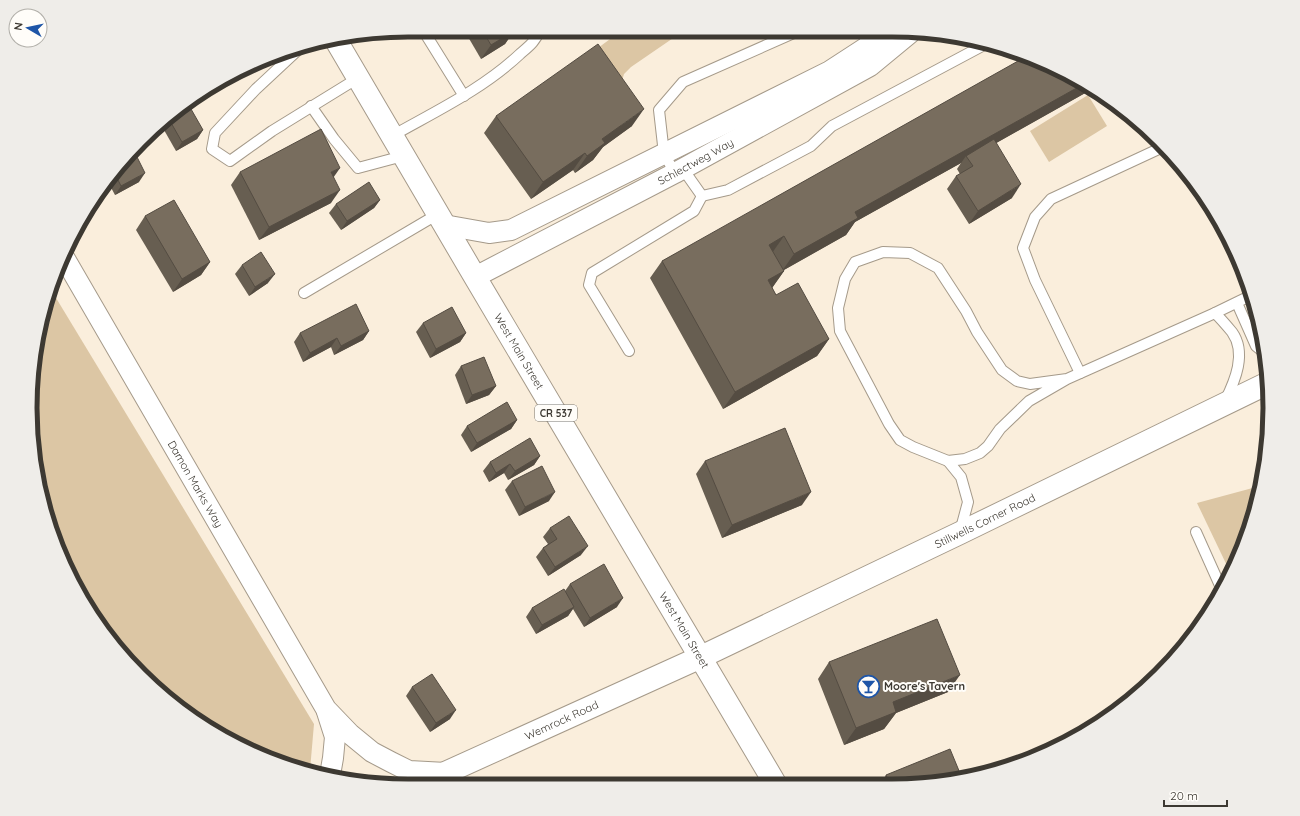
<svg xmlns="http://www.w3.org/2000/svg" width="1300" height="816" font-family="Quicksand,sans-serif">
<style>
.green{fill:#dcc6a4}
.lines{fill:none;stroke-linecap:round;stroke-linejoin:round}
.lane-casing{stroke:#a59a8a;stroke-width:12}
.street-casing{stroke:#a59a8a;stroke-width:22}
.secondary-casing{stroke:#a59a8a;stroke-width:24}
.primary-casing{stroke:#a59a8a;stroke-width:24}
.lane{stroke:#fff;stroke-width:10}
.street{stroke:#fff;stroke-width:20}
.secondary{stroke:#fff;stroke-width:22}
.primary{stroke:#fff;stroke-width:22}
.wall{fill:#675e51}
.shaded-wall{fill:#544c42}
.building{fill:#786d5e;stroke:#544c42}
.labels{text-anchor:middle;stroke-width:4;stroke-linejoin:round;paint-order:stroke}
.shield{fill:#fffdf9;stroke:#77746e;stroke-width:1}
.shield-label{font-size:10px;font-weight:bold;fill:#3d3932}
.street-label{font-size:11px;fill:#3d3932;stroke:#fffdf9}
.poi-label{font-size:11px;font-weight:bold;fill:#3d3932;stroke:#fffdf9;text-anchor:start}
.rim{fill:none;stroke:#3d3932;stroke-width:5}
</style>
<rect width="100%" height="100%" fill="#faeedc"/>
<!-- green -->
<g class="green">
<polygon points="621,31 682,32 631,67 624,74 620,88 583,59"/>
<polygon points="1088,95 1107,126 1049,162 1030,131"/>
<polygon points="50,288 314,724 310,770 264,757 178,708 94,618 43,506 31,384"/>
<polygon points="1260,486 1257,506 1231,574 1197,503"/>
</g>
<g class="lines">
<defs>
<g id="lane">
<polyline points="423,30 464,96"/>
<polyline points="862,33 872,48"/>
<polyline points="300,48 256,89 215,133 212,149 230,161 272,131 358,78"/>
<polyline points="311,106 334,139 358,168 403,156"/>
<path d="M392,136C436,111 483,89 520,54C528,47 536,41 539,31"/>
<polyline points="675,173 664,154 659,110 683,82 796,32"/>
<polyline points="702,196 728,190 811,146 832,126 984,45"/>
<polyline points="304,293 438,214"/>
<polyline points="1237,303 1256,346 1266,354"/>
<path d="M1215,313C1221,319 1227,326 1232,332C1247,353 1235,381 1225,401"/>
<polyline points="629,351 589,285 592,273 694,211 702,196 683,169"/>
<polyline points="1080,373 1035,280 1023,248 1035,217 1051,199 1163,147"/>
<polyline points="1067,379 1030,384 1017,381 1002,370 977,332 966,311 938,268 910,253 883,252 855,262 845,279 838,308 840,331 889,424 900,440 913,447 948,461 965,459 980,453 988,446 1000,429 1029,401 1067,379 1215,313 1252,295"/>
<polyline points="948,461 961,477 968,502 960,532"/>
<polyline points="1196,532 1222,590"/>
</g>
<g id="street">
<polyline points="444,225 489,233 511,230 830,71 870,45 883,33"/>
<path id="s1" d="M65,259L326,709L350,734L372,752L391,762L409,771L446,773"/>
<path id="s2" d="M475,277L675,173L870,66L910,33"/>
<polyline points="327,712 335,737 333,758 330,775"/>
</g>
<g id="secondary">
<path id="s3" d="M423,783L701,657L960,533L1268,383"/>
</g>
<g id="primary">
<path id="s4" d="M337,42L475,277L776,785"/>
</g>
</defs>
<!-- lane casing -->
<use href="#lane" class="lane-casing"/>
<!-- street casing -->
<use href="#street" class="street-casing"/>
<!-- secondary casing -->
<use href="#secondary" class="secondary-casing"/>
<!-- primary casing -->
<use href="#primary" class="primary-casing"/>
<!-- lane -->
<use href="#lane" class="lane"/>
<!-- street -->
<use href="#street" class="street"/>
<!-- secondary -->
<use href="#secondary" class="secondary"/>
<!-- primary -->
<use href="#primary" class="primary"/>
</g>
<!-- wall -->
<g class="wall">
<polygon points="464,30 514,31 505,44 481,59"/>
<polygon points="1037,59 1089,89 1087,92 996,143 1012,198 969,224 947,189 956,176 960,174 957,169 961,163 855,222 846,235 784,270 784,271 772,288 776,295 829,339 817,356 723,409 650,278 662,261"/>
<polygon points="496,116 632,126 603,147 593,160 575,173 573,170 531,199 484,133"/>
<polygon points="170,121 203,130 197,139 176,151 164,130"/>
<polygon points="135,153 139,182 115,195 107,180 108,178"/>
<polygon points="240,172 334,177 331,203 259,240 231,185"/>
<polygon points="380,200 374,208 341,230 329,213 336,204"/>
<polygon points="145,216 210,262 201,275 173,292 136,230"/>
<polygon points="242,265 268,283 249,296 235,274"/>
<polygon points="423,323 466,333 460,342 430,358 416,332"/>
<polygon points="369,331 363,340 334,355 331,347 303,362 294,342 300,333"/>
<polygon points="461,366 496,386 489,395 466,404 455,375"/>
<polygon points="517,420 511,429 471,452 461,435 467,426"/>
<polygon points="540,456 534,465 508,480 504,473 489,482 483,471 490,462"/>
<polygon points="705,461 802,505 722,538 696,474"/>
<polygon points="512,481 549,501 519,516 505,490"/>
<polygon points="550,528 581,555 548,576 536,557 543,548 548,544 543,537"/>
<polygon points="570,584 617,607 584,627 573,609 568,616 536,634 526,617 532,608 565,591"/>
<polygon points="829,662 948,692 896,713 884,729 844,745 818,679"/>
<polygon points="412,687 450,719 430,732 406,696"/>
<polygon points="886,775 917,785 879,785"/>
</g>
<!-- shaded-wall -->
<g class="shaded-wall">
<polygon points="514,31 505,44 481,59 491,45"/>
<polygon points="1082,85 1089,89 1087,92 968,159 966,156 961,163 855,222 846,235 782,271 794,254 855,212"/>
<polygon points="644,109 632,126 603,147 593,160 575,173 587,156 602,139"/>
<polygon points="203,130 197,139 176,151 182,142"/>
<polygon points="585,153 573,170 531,199 543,182"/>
<polygon points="340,168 331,181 331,172"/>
<polygon points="145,173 139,182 115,195 121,186"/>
<polygon points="1021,184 1012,198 969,224 978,211"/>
<polygon points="340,190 331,203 259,240 269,227"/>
<polygon points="380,200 374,208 341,230 347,221"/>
<polygon points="784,236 772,253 769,245"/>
<polygon points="210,262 201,275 173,292 182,279"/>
<polygon points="784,271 772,288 768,280"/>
<polygon points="275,274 268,283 249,296 255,287"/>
<polygon points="369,331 363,340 334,355 341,346"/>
<polygon points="466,333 460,342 430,358 436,349"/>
<polygon points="337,338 331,347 303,362 310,353"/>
<polygon points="829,339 817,356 723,409 735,392"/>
<polygon points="496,386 489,395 466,404 472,395"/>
<polygon points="517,420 511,429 471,452 477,443"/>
<polygon points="540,456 534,465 508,480 515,471"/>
<polygon points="510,464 504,473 489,482 496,473"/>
<polygon points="555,492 549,501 519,516 525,507"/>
<polygon points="811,492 802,505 722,538 732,525"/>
<polygon points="588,546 581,555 548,576 555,567"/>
<polygon points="623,598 617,607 584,627 590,618"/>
<polygon points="574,607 568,616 536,634 542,625"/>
<polygon points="960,675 948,692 896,713 884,729 844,745 856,728 893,702"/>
<polygon points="456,710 450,719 430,732 436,723"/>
</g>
<!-- building -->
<g class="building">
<polygon points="482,30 514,31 491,45"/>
<polygon points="598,44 644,109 602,139 605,143 587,156 585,153 543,182 496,116"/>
<polygon points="1027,56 1037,59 1082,85 855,212 858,218 794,254 784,236 769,245 784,271 768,280 776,295 798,283 829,339 735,392 662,261"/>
<polygon points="191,109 203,130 182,142 170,121"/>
<polygon points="321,129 340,168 331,172 340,190 269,227 240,172"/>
<polygon points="994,139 1021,184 978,211 956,176 973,166 966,156"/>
<polygon points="135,153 145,173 121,186 114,172"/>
<polygon points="369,182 380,200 347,221 336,204"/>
<polygon points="174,200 210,262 182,279 145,216"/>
<polygon points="261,252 275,274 255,287 242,265"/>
<polygon points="356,304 369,331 341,346 337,338 310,353 300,333"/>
<polygon points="452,307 466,333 436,349 423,323"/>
<polygon points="484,357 496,386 472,395 461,366"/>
<polygon points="507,402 517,420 477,443 467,426"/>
<polygon points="785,428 811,492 732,525 705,461"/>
<polygon points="530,438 540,456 515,471 510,464 496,473 490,462"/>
<polygon points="542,466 555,492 525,507 512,481"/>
<polygon points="569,516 588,546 555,567 543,548 557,539 550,528"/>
<polygon points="604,564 623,598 590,618 570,584"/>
<polygon points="564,589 574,607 542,625 532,608"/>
<polygon points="937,619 960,675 893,702 896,712 856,728 829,662"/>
<polygon points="432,674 456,710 436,723 412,687"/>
<polygon points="950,749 962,778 917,785 890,785 886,775"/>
</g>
<!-- icons -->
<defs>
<symbol id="bar-ring" viewBox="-11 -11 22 22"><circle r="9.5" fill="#fffdf9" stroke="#1e55a7" stroke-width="1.5"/><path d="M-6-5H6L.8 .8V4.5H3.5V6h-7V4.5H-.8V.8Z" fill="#1e55a7"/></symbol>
</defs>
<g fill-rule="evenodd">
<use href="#bar-ring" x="856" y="674" width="25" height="25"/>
</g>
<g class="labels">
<!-- shield labels -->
<rect class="shield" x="535" y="405" width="42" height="16" rx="3"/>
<g class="shield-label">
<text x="556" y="417">CR 537</text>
</g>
<!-- street labels -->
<g class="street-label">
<text dy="4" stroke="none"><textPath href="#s2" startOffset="249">Schlectweg Way</textPath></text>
<text dy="4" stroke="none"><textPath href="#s4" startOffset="359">West Main Street</textPath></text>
<text dy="4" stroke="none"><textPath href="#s1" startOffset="260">Damon Marks Way</textPath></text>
<text dy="4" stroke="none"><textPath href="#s3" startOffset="620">Stillwells Corner Road</textPath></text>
<text dy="4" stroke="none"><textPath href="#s4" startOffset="683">West Main Street</textPath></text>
<text dy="4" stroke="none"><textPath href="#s3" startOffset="152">Wemrock Road</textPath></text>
</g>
<!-- poi labels -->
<g class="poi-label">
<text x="884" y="690">Moore's Tavern</text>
</g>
</g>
<!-- crop -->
<path d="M0 0H1300V816H0ZM408 37H892A371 371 0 0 1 1263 408V408A371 371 0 0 1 892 779H408A371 371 0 0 1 37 408V408A371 371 0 0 1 408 37Z" fill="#efede9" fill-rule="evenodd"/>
<path class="rim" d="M408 37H892A371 371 0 0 1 1263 408V408A371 371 0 0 1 892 779H408A371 371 0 0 1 37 408V408A371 371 0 0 1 408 37Z"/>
<!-- north arrow -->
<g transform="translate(28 28) rotate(279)"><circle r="19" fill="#fffdf9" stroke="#b1afa9"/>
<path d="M0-3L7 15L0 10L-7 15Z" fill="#1e55a7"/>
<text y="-6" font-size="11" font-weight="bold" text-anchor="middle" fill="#3d3932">N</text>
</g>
<!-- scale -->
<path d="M1164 800v6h63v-6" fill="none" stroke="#3d3932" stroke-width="2"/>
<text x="1170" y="800" font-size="12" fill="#3d3932" stroke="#fffdf9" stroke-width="3" paint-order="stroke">20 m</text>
</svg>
